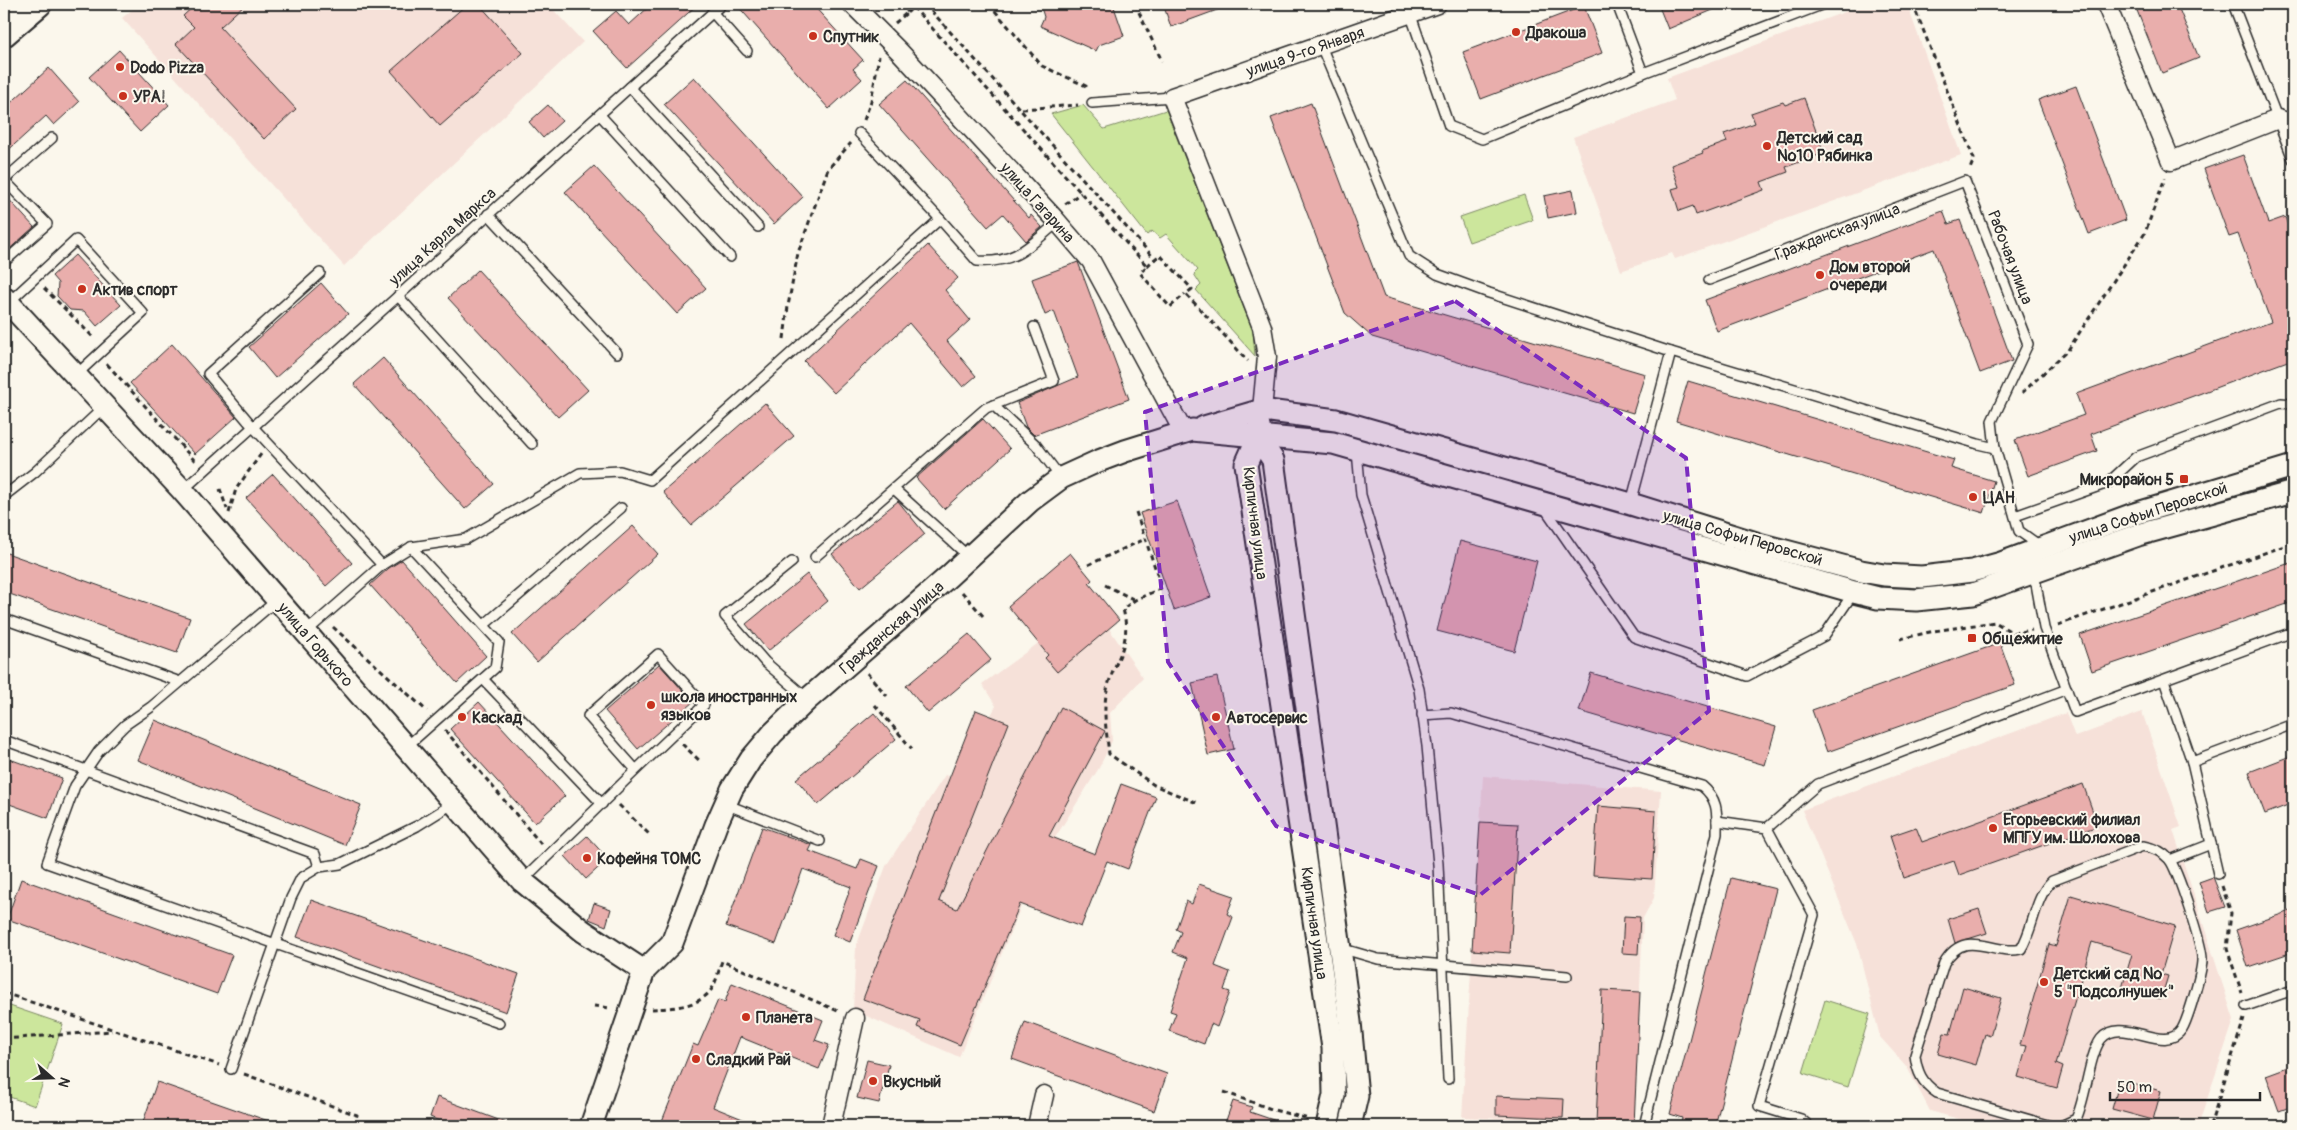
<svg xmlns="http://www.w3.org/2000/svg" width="2297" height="1130" font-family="Pangolin,sans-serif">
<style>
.built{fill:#f6e1d9}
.green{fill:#cce69c;stroke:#7c8864}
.building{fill:#e9aeac;stroke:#2b2b2b}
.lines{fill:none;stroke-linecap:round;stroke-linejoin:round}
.service-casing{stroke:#2b2b2b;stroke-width:12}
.minor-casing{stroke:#2b2b2b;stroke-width:21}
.tertiary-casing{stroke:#2b2b2b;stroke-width:25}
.secondary-casing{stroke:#2b2b2b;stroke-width:28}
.path{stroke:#2b2b2b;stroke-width:3;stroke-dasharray:5 4;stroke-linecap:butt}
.service{stroke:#fbf7ec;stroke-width:9}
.minor{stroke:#fbf7ec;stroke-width:18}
.tertiary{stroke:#fbf7ec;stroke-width:21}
.secondary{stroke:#fbf7ec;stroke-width:24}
.marked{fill:#7b2cbf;fill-opacity:0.2;stroke:#7b2cbf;stroke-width:4;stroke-dasharray:10 6;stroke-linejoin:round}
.poi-dot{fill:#c8321e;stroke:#fbf7ec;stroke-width:2}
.labels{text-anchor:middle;stroke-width:4;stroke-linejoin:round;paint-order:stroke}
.poi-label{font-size:16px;font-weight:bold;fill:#2b2b2b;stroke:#fbf7ec;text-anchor:start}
.street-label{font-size:16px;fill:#2b2b2b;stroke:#fbf7ec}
</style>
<rect width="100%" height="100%" fill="#fbf7ec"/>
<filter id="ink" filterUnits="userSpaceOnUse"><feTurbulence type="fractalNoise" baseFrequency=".02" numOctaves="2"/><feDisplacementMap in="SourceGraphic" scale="10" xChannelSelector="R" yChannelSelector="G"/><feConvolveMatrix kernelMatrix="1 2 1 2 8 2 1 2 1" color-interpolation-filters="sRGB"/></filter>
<g filter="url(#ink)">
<!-- built -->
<g class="built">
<polygon points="139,4 548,4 583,42 344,266 122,18"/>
<polygon points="1866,4 1907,4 1961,155 1675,259 1672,253 1621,271 1573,137 1675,100 1667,78"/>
<polygon points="1092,604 1143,678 1110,713 1112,741 1099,768 1039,863 959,1057 853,1010 856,947 886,866 945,775 956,779 996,706 982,684"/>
<polygon points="2142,712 2181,827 2173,830 2234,1020 2198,1126 1984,1126 1930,1111 1907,1067 1880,1037 1857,944 1802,810 2066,713 2075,737"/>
<polygon points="1483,776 1661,791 1654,898 1643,918 1634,1125 1462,1117"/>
</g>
<!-- green -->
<g class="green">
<polygon points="1083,105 1104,129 1166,110 1253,331 1255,356 1196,290 1201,285 1194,274 1198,270 1166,234 1160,238 1152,231 1147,235 1051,114"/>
<polygon points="1524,195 1533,220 1469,242 1460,217"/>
<polygon points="1825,1000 1870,1014 1848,1087 1803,1073"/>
<polygon points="4,1004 63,1024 35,1106 4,1095"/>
</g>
<!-- building -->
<g class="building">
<polygon points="196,4 245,4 220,27 296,109 264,139 176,44 194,27 183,16"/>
<polygon points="467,4 479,4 523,53 440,126 391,71"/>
<polygon points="652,4 698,4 627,68 593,31 616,11 629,25"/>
<polygon points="736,4 812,4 863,60 853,69 862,79 829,109"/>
<polygon points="1040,4 1113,4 1124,36 1099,45 1096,51 1040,26 1044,17"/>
<polygon points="1163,4 1228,4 1228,6 1171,27"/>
<polygon points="1658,4 1727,4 1668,29"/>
<polygon points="2146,4 2177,4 2199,58 2162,73 2136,8"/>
<polygon points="1584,6 1602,53 1481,99 1463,52"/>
<polygon points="119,50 169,105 140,132 89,77"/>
<polygon points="49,68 79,102 54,125 46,116 4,154 4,109"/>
<polygon points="694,77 803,197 774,224 664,104"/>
<polygon points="907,80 1029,218 1031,215 1042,227 1026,241 1003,214 988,227 879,104"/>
<polygon points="2076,86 2126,220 2089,234 2038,100"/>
<polygon points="1804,98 1824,153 1786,167 1788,172 1761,182 1764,190 1696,215 1693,206 1679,211 1672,189 1679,187 1671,165 1703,153 1702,151 1727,142 1724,134 1755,123 1751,113 1783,102 1785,105"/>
<polygon points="1311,103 1384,297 1645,374 1633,413 1372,337 1345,313 1271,118"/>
<polygon points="548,105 562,121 543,138 529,122"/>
<polygon points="2243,155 2268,223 2285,217 2293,240 2293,359 2091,434 2097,451 2028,476 2015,440 2084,415 2076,394 2271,322 2238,234 2229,237 2204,169"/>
<polygon points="594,166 706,288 677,314 565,192"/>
<polygon points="1573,190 1577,212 1548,218 1544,196"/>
<polygon points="4,194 34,227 4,254"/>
<polygon points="1943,211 1948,224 1960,220 2012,361 1980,373 1934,249 1717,331 1705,300"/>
<polygon points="928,245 958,278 945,290 970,320 947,341 976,376 963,387 909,323 834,393 804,361"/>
<polygon points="75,255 121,305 97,326 84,311 70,310 57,296 58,283 52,276"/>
<polygon points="1078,262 1129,399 1034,435 1026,427 1017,403 1078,377 1054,311 1045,315 1032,279"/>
<polygon points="478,270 588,390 558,417 448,298"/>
<polygon points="321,283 348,314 275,378 249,347"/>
<polygon points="172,344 236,417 195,454 130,383"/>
<polygon points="383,358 494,484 465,509 354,384"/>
<polygon points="1688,381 1954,460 1951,468 1994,481 1984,513 1676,421"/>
<polygon points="765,403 794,436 691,525 663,492"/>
<polygon points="983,419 1010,449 944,509 916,478"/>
<polygon points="273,474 352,563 326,586 246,498"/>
<polygon points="898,501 925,534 860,588 832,554"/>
<polygon points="1177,501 1211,597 1174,610 1140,513"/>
<polygon points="633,526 658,554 537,662 512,634"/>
<polygon points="1460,541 1537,561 1514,651 1437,631"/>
<polygon points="4,552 190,618 177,653 4,592"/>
<polygon points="1070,553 1092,580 1089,583 1119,620 1057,672 1045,658 1048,655 1008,606"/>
<polygon points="402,560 486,656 457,683 370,585 389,568"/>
<polygon points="2293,562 2293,602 2092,671 2080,635"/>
<polygon points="807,574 828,601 768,651 746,624"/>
<polygon points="969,634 991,660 928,713 906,686"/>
<polygon points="2000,643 2015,685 1827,752 1812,710"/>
<polygon points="659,664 693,702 638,749 605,711"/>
<polygon points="1591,673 1776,727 1765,765 1579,711"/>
<polygon points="1217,677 1234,749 1208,755 1192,683"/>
<polygon points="479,702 565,796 535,823 450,729"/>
<polygon points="1061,707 1105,731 1049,836 1095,854 1121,784 1156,797 1128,869 1107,861 1081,927 1020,904 960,1045 917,1027 920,1020 863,999 976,710 1009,723 939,901 957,909"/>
<polygon points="874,713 896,739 818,805 796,779"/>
<polygon points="155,720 361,805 345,845 138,760"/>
<polygon points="2293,755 2293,803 2265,814 2249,772"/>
<polygon points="4,757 62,778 48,818 4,802"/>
<polygon points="2083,784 2098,826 1959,875 1954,861 1904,878 1890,836 1916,827 1922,842"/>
<polygon points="1598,806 1656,811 1652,879 1593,875"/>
<polygon points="1480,822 1518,824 1510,953 1472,950"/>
<polygon points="762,827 812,845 809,851 857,869 861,859 879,866 850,942 833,935 851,887 803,869 776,944 726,926"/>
<polygon points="587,836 608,859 586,879 565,856"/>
<polygon points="2213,877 2225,907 2209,912 2199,882"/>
<polygon points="1731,878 1776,889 1715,1126 1680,1126 1682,1118 1670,1114"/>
<polygon points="21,879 232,955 217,994 7,919"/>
<polygon points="1199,884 1234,896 1227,914 1233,917 1215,966 1230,972 1224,990 1230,992 1217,1027 1211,1024 1204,1044 1169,1031 1176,1013 1170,1011 1188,958 1173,952 1181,932 1176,929 1186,901 1192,904"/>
<polygon points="2071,895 2175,926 2161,974 2168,976 2161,999 2122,988 2132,954 2092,942 2056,1064 2063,1067 2057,1088 2018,1077 2027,1046 2020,1045 2049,944 2056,946"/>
<polygon points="311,900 519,974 506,1012 297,937"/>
<polygon points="594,903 611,909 606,926 589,919"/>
<polygon points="1979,909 1987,933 1955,943 1948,919"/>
<polygon points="2293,910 2293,952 2248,967 2236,930"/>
<polygon points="1624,916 1640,917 1638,954 1622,953"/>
<polygon points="732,983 823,1020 815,1040 829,1045 819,1069 740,1037 713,1107 760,1126 660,1126 693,1044 698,1046 718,1000 725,1002"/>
<polygon points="1963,987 2001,998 1990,1036 1985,1034 1976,1065 1938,1054 1944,1033 1950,1034"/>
<polygon points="1602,990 1640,992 1634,1125 1596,1123"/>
<polygon points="1025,1022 1167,1074 1154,1111 1012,1059"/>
<polygon points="867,1060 889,1065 879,1103 857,1098"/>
<polygon points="2293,1065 2293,1106 2279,1111 2266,1075"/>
<polygon points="2120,1080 2161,1091 2153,1120 2112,1109"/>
<polygon points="157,1082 277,1124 277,1126 154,1126 143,1122"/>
<polygon points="1496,1096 1564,1099 1563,1118 1496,1115"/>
<polygon points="437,1097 512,1125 512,1126 440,1126 442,1122 430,1117"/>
<polygon points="1233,1101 1252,1107 1250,1112 1285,1124 1285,1126 1224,1126"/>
</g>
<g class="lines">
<defs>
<g id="service">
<polyline points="1407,4 1449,126 1482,139 1643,73 1617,4"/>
<polyline points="2233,4 2293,159"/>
<polyline points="712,12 747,51"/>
<polyline points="1321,46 1409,256 1437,274 1489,293 1671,352 1631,503"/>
<polyline points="1643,73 1824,4"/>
<polyline points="630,87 758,227"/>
<polyline points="1092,103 1172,97"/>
<polyline points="600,115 730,257"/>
<polyline points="859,133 940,219"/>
<polyline points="488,214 617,353"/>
<polyline points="4,262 47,224 4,180 52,138"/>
<polyline points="320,273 208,374 253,427 382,565 411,547 499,642 495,668 406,747"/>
<polyline points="1709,280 1965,181 2028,344 1992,421 1995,448 2019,531 2040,546"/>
<polyline points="398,296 532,444"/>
<polyline points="9,302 76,240 143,313 76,375"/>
<polyline points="1671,352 1978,444 1995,448"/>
<polyline points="993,405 1036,445 1061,478"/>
<polyline points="1357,451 1361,495 1419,689 1427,746 1438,864 1448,1079"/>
<polyline points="894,489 968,556"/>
<polyline points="183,490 722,4"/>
<polyline points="4,496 35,472 104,407"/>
<polyline points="1544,507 1634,637 1747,676 1824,636 1854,592"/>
<polyline points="2015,516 2108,483 2136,457 2281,403 2293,404"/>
<path d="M411,547L466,539L580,473L620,471L650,480L940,219L977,261C1016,264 1029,246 1058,222"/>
<polyline points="815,557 986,408 1054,381 1034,327"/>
<polyline points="792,562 725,616 765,662 808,699"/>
<polyline points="2034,573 2044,628 2075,712 2293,632"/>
<polyline points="277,600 151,707 125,725 99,751 75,786 47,863 499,1023"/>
<polyline points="4,619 180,682"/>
<polyline points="484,625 621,508"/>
<polyline points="306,632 382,565"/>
<polyline points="483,679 602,804"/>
<polyline points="2164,680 2192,762 2293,724"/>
<path d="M1422,715L1451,713L1702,786C1719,800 1717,814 1717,834L1644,1126"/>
<polyline points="4,740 315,854 319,867"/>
<polyline points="2192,762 2218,874"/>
<polyline points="725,804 820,841"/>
<polyline points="1717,821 1767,828"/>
<polyline points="2170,860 2211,844"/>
<polyline points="523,880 636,770 588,716 658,654 704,705 636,770"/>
<polyline points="1340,948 1378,959 1567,976"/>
<polyline points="2246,1006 2293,990"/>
<polyline points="231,1069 291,898 301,878 319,867 340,864 417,826 454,803"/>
<polyline points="1809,1126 1801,1119 1759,1106 1814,915 1767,828 1818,784 2067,689"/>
<path d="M2051,1126L1937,1093C1922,1083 1917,1072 1915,1055L1944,963C1966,926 1992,956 2021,949C2034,928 2034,898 2052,881L2143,846C2154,848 2162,851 2169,859C2177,868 2203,947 2202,960C2202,972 2188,1019 2182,1029C2165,1056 2122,1014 2101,1039C2089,1055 2086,1098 2076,1119L2061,1126"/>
</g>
<g id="minor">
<polyline points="852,4 900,52 1055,219 1091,261 1183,431"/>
<polyline points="2106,4 2171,161 2278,119 2293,124"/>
<polyline points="1262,410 1267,357 1262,327 1172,97 1437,4"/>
<polyline points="831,1126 855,1018"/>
<polyline points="1037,1126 1044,1095"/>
</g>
<g id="tertiary">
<polyline points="4,298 182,490 522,881 583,931 644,971"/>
<polyline points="1259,425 1258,437 1246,464 1333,1048 1334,1095 1327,1126"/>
<polyline points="1204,427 1262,410 1336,420 1631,504 1759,544 1861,571 1884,575 1922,577 1972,571 2001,563 2131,515 2293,466"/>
<polyline points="1258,437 1273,460 1350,1022 1357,1096 1350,1126"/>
<polyline points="591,1126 644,971 672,943 716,825 732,789 751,759 773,733 808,699 949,576 1030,501 1061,478 1096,462 1125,451 1192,430 1333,443 1854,592 1878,598 1916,600 1973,594 2138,535 2293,492"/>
</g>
<g id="secondary">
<polyline points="4,8 8,4"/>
<polyline points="4,34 39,4"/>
</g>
</defs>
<!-- service casing -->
<use href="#service" class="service-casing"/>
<!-- minor casing -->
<use href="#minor" class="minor-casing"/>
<!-- tertiary casing -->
<use href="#tertiary" class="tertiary-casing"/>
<!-- secondary casing -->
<use href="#secondary" class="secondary-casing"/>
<!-- path -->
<g class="path">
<polyline points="900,4 908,12 916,4"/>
<polyline points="925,4 1155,259 1160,255 1192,289 1186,294 1248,361"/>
<polyline points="989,4 1042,66 1086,86 1088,90"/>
<polyline points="1135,4 1162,61"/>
<polyline points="1913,4 1974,159 1970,169"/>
<polyline points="913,7 1147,266 1140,273 1170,307 1185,294"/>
<polyline points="895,23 908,12"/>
<polyline points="1022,109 1078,105"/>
<polyline points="864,120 871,101 879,56"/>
<polyline points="1065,204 1081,193"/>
<polyline points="1147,266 1155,259"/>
<polyline points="44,288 94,338"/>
<polyline points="784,339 788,306 798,253 828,169 851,143"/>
<polyline points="107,364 195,461"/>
<polyline points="2022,393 2068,350 2145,233 2165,178"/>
<polyline points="220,489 227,509"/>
<path d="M1136,512L1162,588L1135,600L1123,609C1133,648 1112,660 1106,695C1103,715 1107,735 1109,754L1154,785L1197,803"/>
<polyline points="229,513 236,489 261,454"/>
<polyline points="1088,565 1145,539"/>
<polyline points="1105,585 1135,600"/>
<polyline points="962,592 983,616"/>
<polyline points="2058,625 2293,543"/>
<polyline points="333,627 427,711"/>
<polyline points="1900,639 1934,631 1995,622 2013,633 2032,630"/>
<polyline points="867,673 887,696"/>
<polyline points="875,705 912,749"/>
<polyline points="445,730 541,844"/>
<polyline points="682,744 700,761"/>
<polyline points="619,805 651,836"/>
<polyline points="2222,886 2231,913 2227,949 2242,993"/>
<polyline points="4,993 219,1065"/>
<polyline points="594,1006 611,1008"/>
<path d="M652,1009C672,1008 702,1007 713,987C717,979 719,969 722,961L838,1011"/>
<polyline points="4,1039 112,1031"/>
<polyline points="244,1074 357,1115 354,1126"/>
<polyline points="1224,1092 1274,1110 1309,1119"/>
<polyline points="2210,1126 2244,1019"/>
</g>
<!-- service -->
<use href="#service" class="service"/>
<!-- minor -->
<use href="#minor" class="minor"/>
<!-- tertiary -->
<use href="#tertiary" class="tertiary"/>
<!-- secondary -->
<use href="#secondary" class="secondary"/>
</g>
</g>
<!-- marked area -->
<path class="marked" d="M1455,301L1686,458L1709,711L1480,895L1276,826L1168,662L1145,412Z"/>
<!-- markers -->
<g class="poi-dot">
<circle cx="1516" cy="32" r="5"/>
<circle cx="813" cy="36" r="5"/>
<circle cx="120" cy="67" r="5"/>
<circle cx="123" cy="96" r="5"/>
<circle cx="1767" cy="146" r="5"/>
<circle cx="1820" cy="275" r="5"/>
<circle cx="82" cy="289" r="5"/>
<rect x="2179" y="474" width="10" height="10" rx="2.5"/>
<circle cx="1973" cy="497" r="5"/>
<rect x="1967" y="633" width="10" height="10" rx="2.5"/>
<circle cx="651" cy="705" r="5"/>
<circle cx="462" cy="717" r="5"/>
<circle cx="1216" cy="717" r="5"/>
<circle cx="1993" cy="828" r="5"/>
<circle cx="587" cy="858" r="5"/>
<circle cx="2044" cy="982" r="5"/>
<circle cx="746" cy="1017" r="5"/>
<circle cx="696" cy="1059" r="5"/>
<circle cx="873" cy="1081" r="5"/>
</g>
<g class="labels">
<!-- poi labels -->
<g class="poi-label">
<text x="1526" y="38">Дракоша</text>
<text x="823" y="42">Спутник</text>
<text x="130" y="73">Dodo Pizza</text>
<text x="133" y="102">УРА!</text>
<text x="1777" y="143">Детский сад<tspan x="1777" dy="18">№10 Рябинка</tspan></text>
<text x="1830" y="272">Дом второй<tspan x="1830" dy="18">очереди</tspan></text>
<text x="92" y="295">Актив спорт</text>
<text x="2174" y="485" text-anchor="end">Микрорайон 5</text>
<text x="1983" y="503">ЦАН</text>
<text x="1982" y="644">Общежитие</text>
<text x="661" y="702">школа иностранных<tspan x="661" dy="18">языков</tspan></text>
<text x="472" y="723">Каскад</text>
<text x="1226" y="723">Автосервис</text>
<text x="2003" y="825">Егорьевский филиал<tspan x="2003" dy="18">МПГУ им. Шолохова</tspan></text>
<text x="597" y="864">Кофейня ТОМС</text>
<text x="2054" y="979">Детский сад №<tspan x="2054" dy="18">5 "Подсолнушек"</tspan></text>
<text x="756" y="1023">Планета</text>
<text x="706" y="1065">Сладкий Рай</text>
<text x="883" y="1087">Вкусный</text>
</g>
<!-- street labels -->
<g class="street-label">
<text transform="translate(1305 51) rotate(-19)" y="6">улица 9-го Января</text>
<text transform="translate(1038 202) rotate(48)" y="6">улица Гагарина</text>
<text transform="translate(1837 231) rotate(-21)" y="6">Гражданская улица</text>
<text transform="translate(442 236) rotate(-42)" y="6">улица Карла Маркса</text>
<text transform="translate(2011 257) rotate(69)" y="6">Рабочая улица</text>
<text transform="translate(2148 512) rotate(-18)" y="6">улица Софьи Перовской</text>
<text transform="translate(1256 523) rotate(83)" y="6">Кирпичная улица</text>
<text transform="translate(1743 537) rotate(16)" y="6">улица Софьи Перовской</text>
<text transform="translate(891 627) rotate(-41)" y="6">Гражданская улица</text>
<text transform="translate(316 644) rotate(49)" y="6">улица Горького</text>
<text transform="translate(1315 923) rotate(82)" y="6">Кирпичная улица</text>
</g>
</g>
<!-- margin -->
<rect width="2297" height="1130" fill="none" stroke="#fbf7ec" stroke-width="20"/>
<rect x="10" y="10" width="2277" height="1110" fill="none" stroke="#2b2b2b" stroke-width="2" filter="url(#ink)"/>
<!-- north arrow -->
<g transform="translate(52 1078) rotate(110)" stroke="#fbf7ec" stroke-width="4" paint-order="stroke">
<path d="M0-4L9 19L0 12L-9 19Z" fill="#2b2b2b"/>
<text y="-8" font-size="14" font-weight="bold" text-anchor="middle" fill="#2b2b2b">N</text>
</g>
<!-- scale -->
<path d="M2110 1092v8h150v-8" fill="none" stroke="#2b2b2b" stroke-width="2.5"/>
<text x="2117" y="1092" font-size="15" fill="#2b2b2b" stroke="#fbf7ec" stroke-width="4" paint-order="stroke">50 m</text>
</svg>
